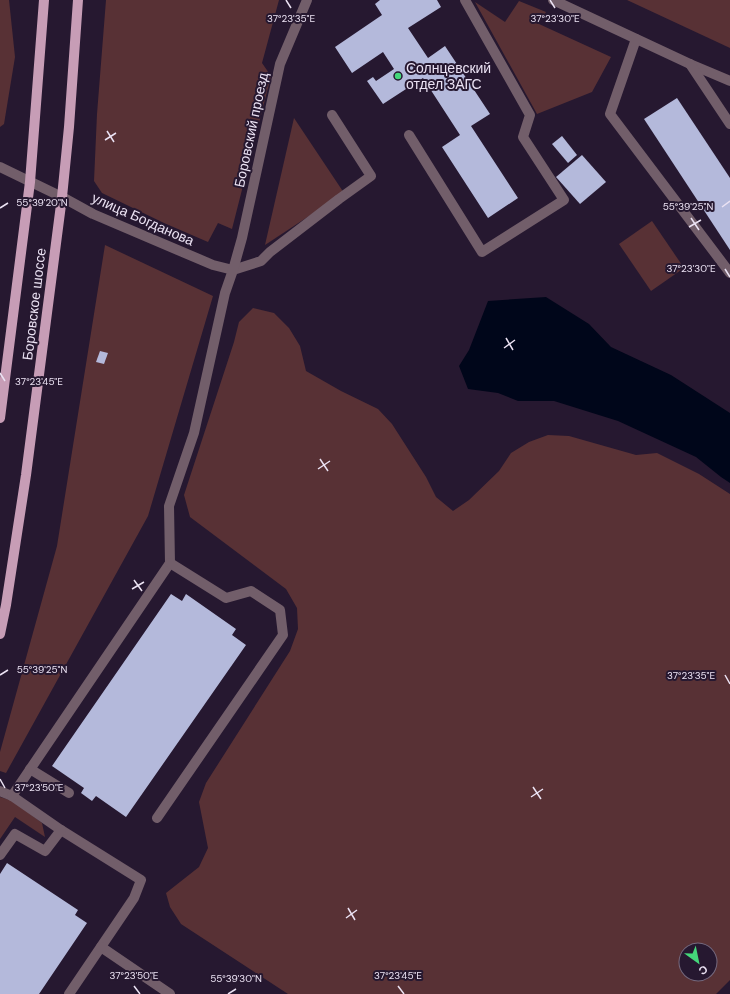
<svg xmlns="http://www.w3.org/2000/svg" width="730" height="994" font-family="'DM Sans',sans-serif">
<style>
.green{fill:#583135;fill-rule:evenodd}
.water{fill:#00061a}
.building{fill:#b4b9db}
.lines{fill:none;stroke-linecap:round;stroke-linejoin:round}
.minor{stroke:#725e6a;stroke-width:10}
.major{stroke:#c79db6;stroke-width:10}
.ticks{fill:none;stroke:#ebe2f3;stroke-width:1.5}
.poi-dot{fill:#45d77a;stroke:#261830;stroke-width:1.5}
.labels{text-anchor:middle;stroke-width:4;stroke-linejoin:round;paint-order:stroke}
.poi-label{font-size:14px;fill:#ebe2f3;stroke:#261830;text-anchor:start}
.street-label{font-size:14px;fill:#ebe2f3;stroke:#261830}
.ticks-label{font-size:10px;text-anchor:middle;fill:#ebe2f3;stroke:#261830;stroke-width:4;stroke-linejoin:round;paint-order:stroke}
</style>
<rect width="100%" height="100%" fill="#261830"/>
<!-- green -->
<g class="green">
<polygon points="0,0 9,0 15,57 4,124 0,127"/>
<polygon points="106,0 279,0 262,63 271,76 232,229 218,223 208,242 164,223 102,193 94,181 97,114"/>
<polygon points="627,0 730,0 730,48"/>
<polygon points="519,1 546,12 539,24 611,57 592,92 537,114 475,2 505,22"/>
<polygon points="294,118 344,193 265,245"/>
<polygon points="652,221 684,268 651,291 619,244"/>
<polygon points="105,245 213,296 148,516 6,773 0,771 0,752 57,546"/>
<path d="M253,308L274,313L289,328L300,346L306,371L341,391L378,409L392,424L426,477L436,497L453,511L469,500L499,471L511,453L529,442L548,435L569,436L636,455L657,453L699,474L730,494V980L716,994H288L181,924L170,907L166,893L199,867L208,848L199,802L206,783L290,651L298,629L297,608L286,589L190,517L184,495L234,342L239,322ZM686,950H710V974H686Z"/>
<polygon points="0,797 13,801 42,823 45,837 15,817 0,839"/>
</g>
<!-- water -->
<polygon class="water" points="546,297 589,324 611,347 671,375 730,413 730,483 721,477 696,457 618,421 554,401 518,401 498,393 468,389 459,366 469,350 488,301"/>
<!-- building -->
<g class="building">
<polygon points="380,0 437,0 441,7 408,28 428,58 445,46 490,114 471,126 518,198 488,218 442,147 460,135 423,78 383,104 367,81 373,77 376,81 394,69 383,52 352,73 335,47 382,15 375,4"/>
<polygon points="677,98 730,178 730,250 644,119"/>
<polygon points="562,136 577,155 568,163 552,144"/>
<polygon points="582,155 606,182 580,204 556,177"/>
<polygon points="100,351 108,353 104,364 96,362"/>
<polygon points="171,594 182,601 186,594 236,629 232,635 246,645 126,817 96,796 92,801 81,793 84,788 52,766"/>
<polygon points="7,863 78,910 75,915 87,923 39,994 0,994 0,874"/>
</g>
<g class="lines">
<!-- minor -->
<g class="minor">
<polyline points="553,0 690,64 730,81"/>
<polyline points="636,39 610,114 730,273"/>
<polyline points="690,64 730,124"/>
<polyline points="409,135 482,252 564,200 523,137 530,115 465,0"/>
<polyline points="0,167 62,197 93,214 213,265 233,270 255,263 261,261 270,252 339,199 371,176 332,115"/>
<polyline points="30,769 69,793"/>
<polyline points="0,791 12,796 61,830 141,880 134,898 69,994"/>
<polyline points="12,796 170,563 169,506 194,433 225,293 233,270 242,238 280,64 307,0"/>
<polyline points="157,818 283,635 280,610 251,591 226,598 170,563"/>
<polyline points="0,855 15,834 45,851 61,830"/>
<polyline points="101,947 170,994"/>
</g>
<!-- major -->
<g class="major">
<polyline points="0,418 30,182 44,0"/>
<polyline points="0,634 6,605 26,475 62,197 69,127 78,0"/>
</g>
</g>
<!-- ticks -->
<path class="ticks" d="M286,0L291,8M550,0L555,8M107,131L114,142M105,140L116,133M722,207L730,201M0,208L8,203M691,218L699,230M689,227L701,220M725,269L730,277M506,338L513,350M504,348L515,340M0,373L5,381M320,459L328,471M318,469L330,461M134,580L142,591M132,589L144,582M0,675L8,670M725,675L730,684M0,779L5,788M533,787L541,799M531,797L543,789M348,908L355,920M346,918L357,910M134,986L140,994M398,986L404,994M228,994L236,989"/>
<!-- markers -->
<circle class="poi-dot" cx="398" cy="76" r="4"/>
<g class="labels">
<!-- poi labels -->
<g class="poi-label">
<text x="406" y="73">Солнцевский<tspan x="406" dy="16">отдел ЗАГС</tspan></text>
</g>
<!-- street labels -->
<g class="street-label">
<text transform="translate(251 130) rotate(-78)" y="5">Боровский проезд</text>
<text transform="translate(143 219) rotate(24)" y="5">улица Богданова</text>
<text transform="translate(34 304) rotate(-83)" y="5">Боровское шоссе</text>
</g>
</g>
<g class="ticks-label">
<text x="291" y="22">37°23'35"E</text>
<text x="555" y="22">37°23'30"E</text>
<text x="42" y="206">55°39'20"N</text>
<text x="688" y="210">55°39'25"N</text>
<text x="691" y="272">37°23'30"E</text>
<text x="39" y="385">37°23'45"E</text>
<text x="42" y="673">55°39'25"N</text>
<text x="691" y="679">37°23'35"E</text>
<text x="39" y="791">37°23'50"E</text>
<text x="134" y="979">37°23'50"E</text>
<text x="398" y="979">37°23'45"E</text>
<text x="236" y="982">55°39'30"N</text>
</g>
<!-- north arrow -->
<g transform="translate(698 962) rotate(147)"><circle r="19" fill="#261830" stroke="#75697e"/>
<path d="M0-3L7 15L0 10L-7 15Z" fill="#45d77a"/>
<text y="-6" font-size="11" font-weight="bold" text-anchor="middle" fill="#ebe2f3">С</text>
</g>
</svg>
